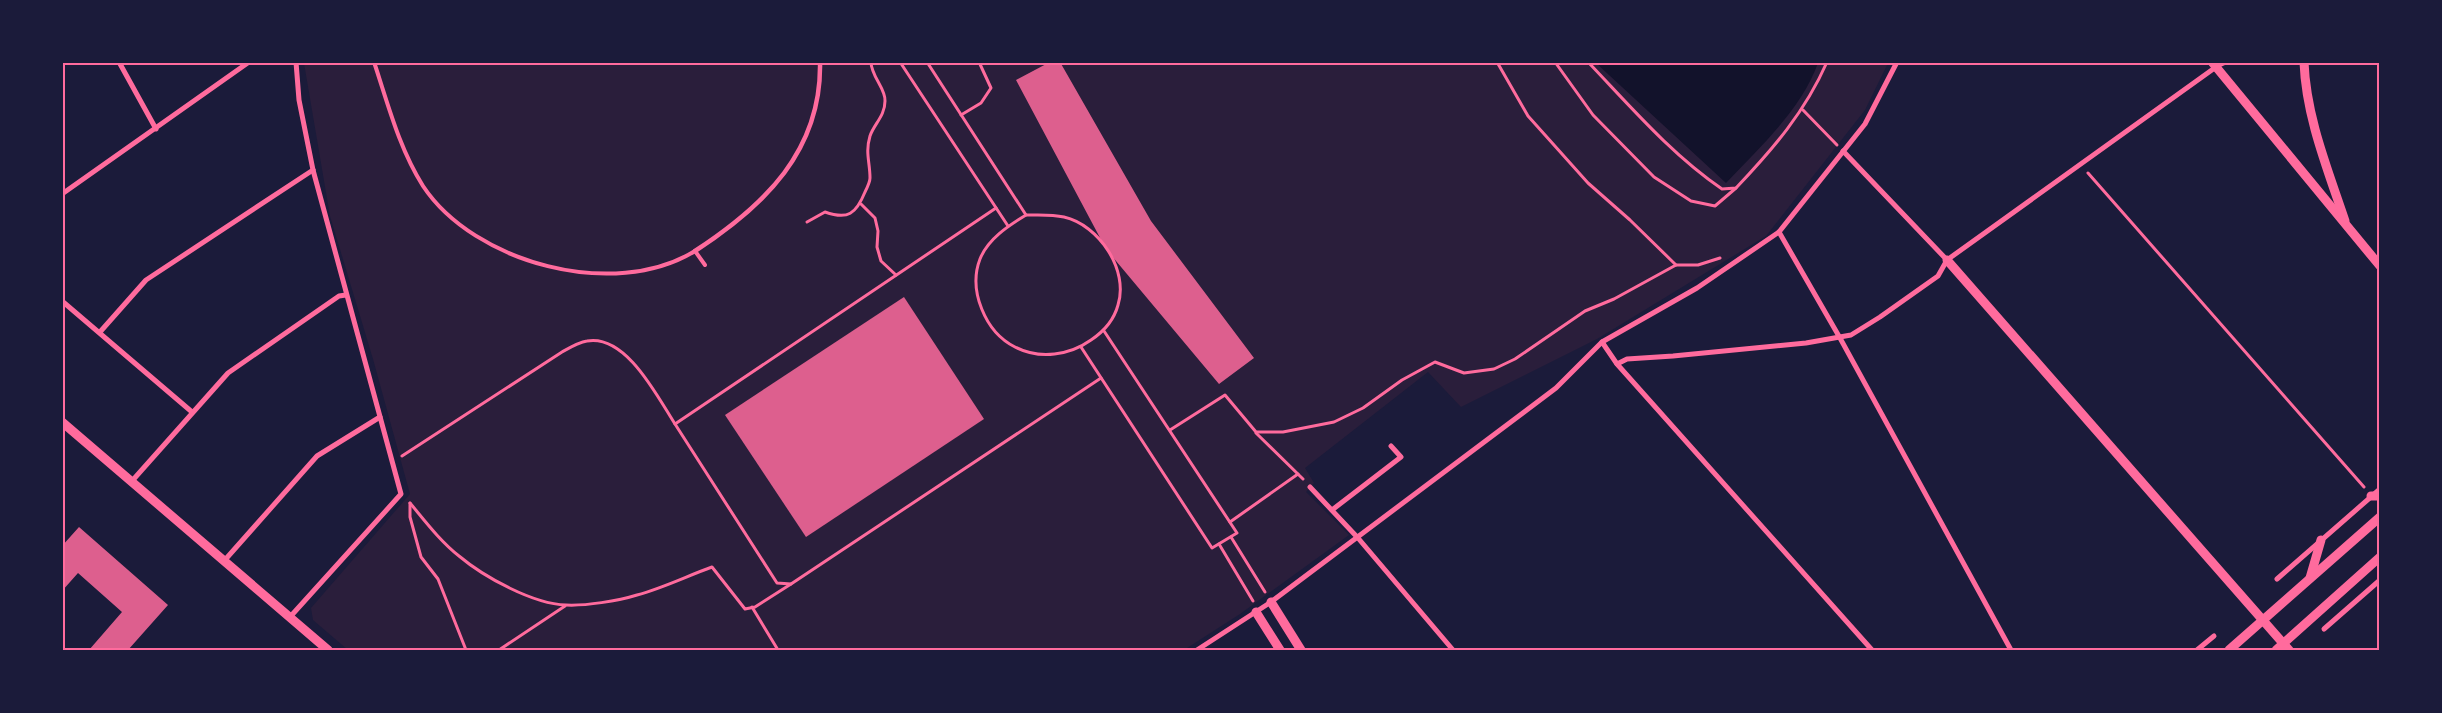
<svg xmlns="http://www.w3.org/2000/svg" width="2442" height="713" font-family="Arial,sans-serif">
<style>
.green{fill:#2a1e3b}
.water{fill:#12122b}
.building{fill:#dd5f8e}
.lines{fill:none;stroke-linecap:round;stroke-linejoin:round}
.path{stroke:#ff6b9d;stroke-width:3}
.service{stroke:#ff6b9d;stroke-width:4}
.pedestrian{stroke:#ff6b9d;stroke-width:4.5}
.minor{stroke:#ff6b9d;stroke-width:5}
.tertiary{stroke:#ff6b9d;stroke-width:9}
.neatline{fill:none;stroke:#ff6b9d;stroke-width:2}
</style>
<rect width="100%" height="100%" fill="#1b1b3a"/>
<!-- green -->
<polygon class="green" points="304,63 1888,63 1865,110 1766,236 1597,339 1461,407 1428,372 1305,468 1314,483 1306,492 1349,535 1240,614 1184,650 348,650 313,620 311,608 410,494 373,359 330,216"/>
<!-- water -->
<path class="water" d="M1596,63H1818C1801,110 1760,147 1726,183Z"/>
<!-- building -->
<g class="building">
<polygon points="1050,62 1060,62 1151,221 1254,358 1219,384 1106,249 1016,80"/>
<polygon points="904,297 984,419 806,537 725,415"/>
<polygon points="79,527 168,605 128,650 89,650 122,612 78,573 62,591 62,546"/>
</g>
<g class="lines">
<!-- path -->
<g class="path">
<polyline points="900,62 1008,226"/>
<polyline points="927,62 1026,215"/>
<polyline points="1497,62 1528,116 1588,183 1630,220 1676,265"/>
<polyline points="1555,62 1593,115 1654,177 1691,201 1715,206 1736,188"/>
<path d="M1588,62C1631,107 1671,154 1722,189L1736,188C1773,149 1805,112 1827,62"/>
<polyline points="1803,110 1837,145"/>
<polyline points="961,115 981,103 991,88 979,62"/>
<polyline points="2088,173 2364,487"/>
<polyline points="861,204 875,218 878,231 877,247 881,261 896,275"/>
<polyline points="996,208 675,424 777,583 791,584 1101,378"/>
<path d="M1026,215C1038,215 1051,214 1064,217C1099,225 1129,270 1118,305C1114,320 1103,332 1091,340C1070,355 1040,360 1015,347C985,332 968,290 980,259C988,239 1008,226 1026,215Z"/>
<path d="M807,222L825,212C848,220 856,214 865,192C867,188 870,182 870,178C870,162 865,153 870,136C874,124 885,116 885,101C886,89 871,76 871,62"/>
<polyline points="1081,347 1212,548 1237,533 1104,331"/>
<polyline points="1170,430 1225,395 1256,432 1283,432 1334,422 1363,408 1402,380 1435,362 1464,373 1494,369 1515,359 1585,311 1614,299 1676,265 1698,265 1720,258"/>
<polyline points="1256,433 1303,479"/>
<path d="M402,456L562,352C569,348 579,342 587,341C626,334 657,396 675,424"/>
<path d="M410,503C425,521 440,541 459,556C484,577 533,604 566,605C585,606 618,601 637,595C663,588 687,576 712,567L745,609L755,607L791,584"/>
<polyline points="410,503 410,517 421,557 438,579 466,650"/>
<polyline points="1230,522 1298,474"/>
<polyline points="1231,537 1265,592"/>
<polyline points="1219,544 1253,601"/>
<polyline points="752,607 778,650"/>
<polyline points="499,650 565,606"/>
</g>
<!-- service -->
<g class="service">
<path d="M374,62C388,104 399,148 423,186C474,263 614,301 695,251L705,265"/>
<polyline points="2218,66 2227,62"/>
</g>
<!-- pedestrian -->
<path class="pedestrian" d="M695,251C764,206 822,151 820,62"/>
<!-- minor -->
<g class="minor">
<polyline points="119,62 156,129"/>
<polyline points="1843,151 1947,260"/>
<polyline points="62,194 249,62"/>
<polyline points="1779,232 1840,338 2011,650"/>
<polyline points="62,301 192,412"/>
<polyline points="100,332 146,280 313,170"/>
<polyline points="1602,342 1617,364 1872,650"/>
<polyline points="1617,364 1627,359 1673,356 1806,343 1851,335 1880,317 1938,276 1947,260 2216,67"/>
<polyline points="132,481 228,373 339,296 346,295"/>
<polyline points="1310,487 1358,538 1453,650"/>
<polyline points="1332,510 1401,457 1391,446"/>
<polyline points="224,561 317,456 380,417"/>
<polyline points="2277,579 2380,489"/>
<polyline points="290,617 401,494 313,170 299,100 296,62"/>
<polyline points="2324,629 2380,580"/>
<polyline points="1197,650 1271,602 1556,388 1602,342 1697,288 1779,232 1865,124 1897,62"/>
<polyline points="2197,650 2214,636"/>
</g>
<!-- tertiary -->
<g class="tertiary">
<polyline points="2212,62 2380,266"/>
<path d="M2304,62C2306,117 2328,170 2345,221"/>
<polyline points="1947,260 2289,650"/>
<polyline points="62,422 328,650"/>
<polyline points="2371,496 2380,496"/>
<polyline points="2310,578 2321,540"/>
<polyline points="1271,602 1301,650"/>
<polyline points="1256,612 1280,650"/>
<polyline points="2229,650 2380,517"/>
<polyline points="2276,650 2380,557"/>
</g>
</g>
<!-- border -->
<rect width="2442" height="713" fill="none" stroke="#1b1b3a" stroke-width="128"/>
<rect x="64" y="64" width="2314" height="585" class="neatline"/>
</svg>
